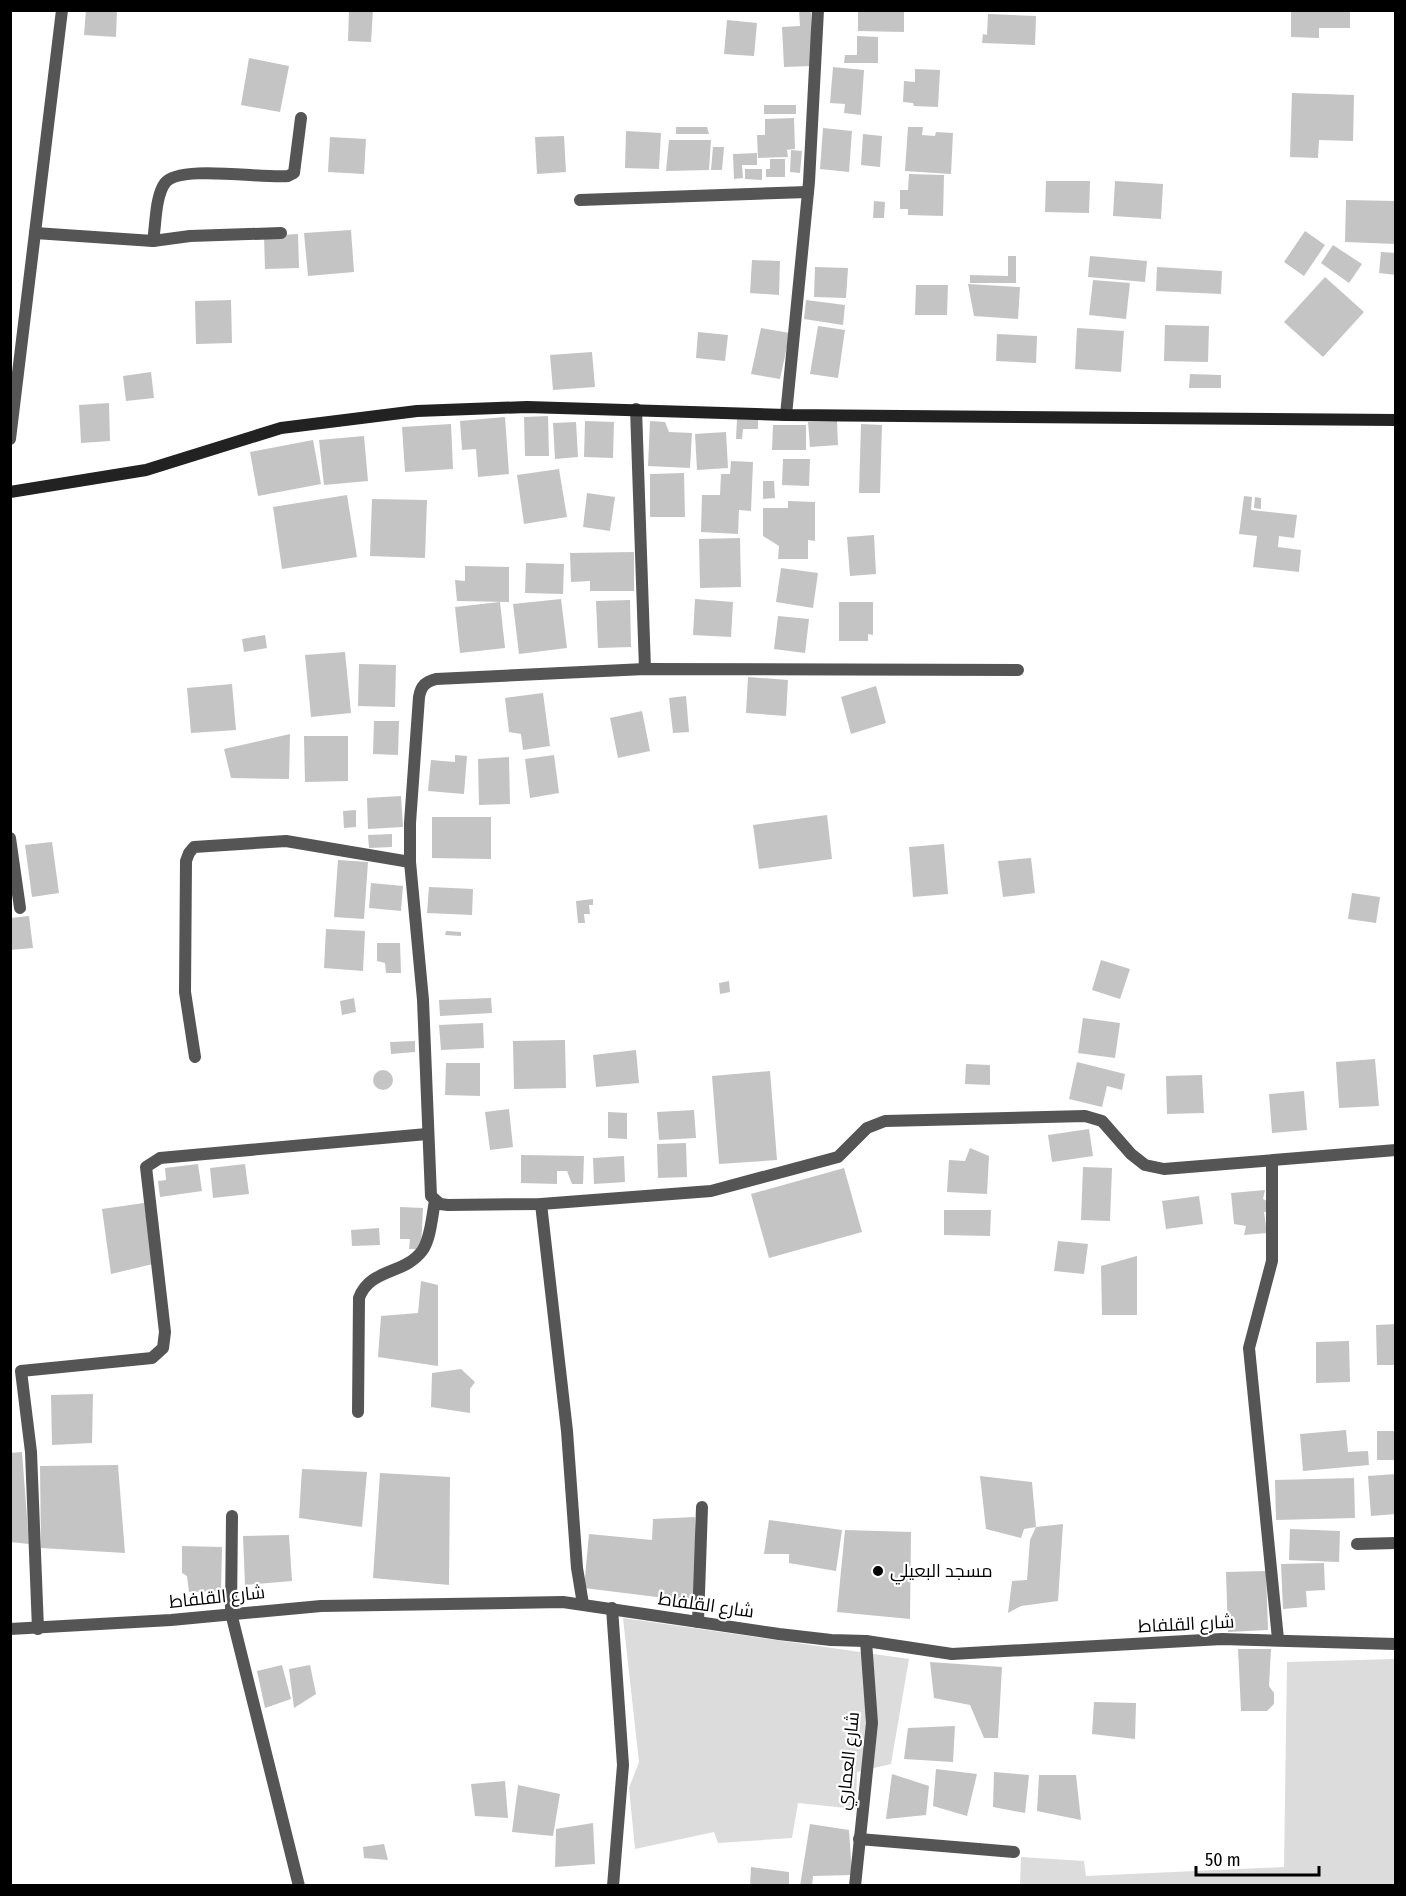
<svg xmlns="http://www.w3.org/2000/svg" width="1406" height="1896" font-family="'Fira Sans Condensed',Cairo,sans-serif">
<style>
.green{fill:#dcdcdc}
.building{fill:#c4c4c4}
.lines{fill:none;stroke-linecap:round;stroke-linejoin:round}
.street{stroke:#555;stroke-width:12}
.secondary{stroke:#222;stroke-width:12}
.poi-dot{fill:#000;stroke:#fff;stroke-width:2}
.labels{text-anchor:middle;stroke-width:4.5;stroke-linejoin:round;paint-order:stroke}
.poi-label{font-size:18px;fill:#000;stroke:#fff;text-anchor:start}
.street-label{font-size:18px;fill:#000;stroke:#fff}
</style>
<rect width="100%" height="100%" fill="#fff"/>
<!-- green -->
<g class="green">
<polygon points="623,1618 909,1659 891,1764 857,1772 856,1809 798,1803 792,1838 718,1843 714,1832 635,1849 629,1788 639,1762"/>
<polygon points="1395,1659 1395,1885 1020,1885 1021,1857 1084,1861 1086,1876 1284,1867 1287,1662"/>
</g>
<!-- building -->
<g class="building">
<polygon points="86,10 117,10 116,37 84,35"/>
<polygon points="349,10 373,10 371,42 348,41"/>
<polygon points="799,10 811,10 812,66 784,67 782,27 800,26"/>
<polygon points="858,10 904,10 904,32 858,31"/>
<polygon points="1291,10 1350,10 1350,28 1319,28 1319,38 1291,37"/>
<polygon points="988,14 1036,16 1035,45 982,43 983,34 987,35"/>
<polygon points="727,20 757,23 754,56 724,54"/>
<polygon points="857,36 878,37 878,63 844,63 845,55 857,55"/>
<polygon points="249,58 289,66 280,112 241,105"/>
<polygon points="833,67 864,70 861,115 844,113 845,104 830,103"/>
<polygon points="915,69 940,70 938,107 914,106 913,103 903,102 904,81 915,82"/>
<polygon points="1292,93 1354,95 1353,141 1319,140 1318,158 1290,157"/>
<rect x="764" y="105" width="32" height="9"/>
<polygon points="794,118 795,149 785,150 787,150 788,157 758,158 757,135 765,135 765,119"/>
<polygon points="676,127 707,127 709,134 676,134"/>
<polygon points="908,127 923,127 922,135 935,136 936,132 953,133 951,174 905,171"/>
<polygon points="823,128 852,131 849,172 820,169"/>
<polygon points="626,131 661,133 659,169 625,168"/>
<polygon points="863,134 882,136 880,167 861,165"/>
<polygon points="564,136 566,172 537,174 535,137"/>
<polygon points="330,137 366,139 364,174 328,172"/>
<polygon points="669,140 711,140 709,170 666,171"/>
<polygon points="713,147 724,147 722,170 711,170"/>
<polygon points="791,150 802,151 800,173 790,172"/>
<polygon points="757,153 757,165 742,165 743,178 734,179 733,154"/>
<polygon points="770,159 785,159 785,177 766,177 766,169 770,169"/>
<polygon points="745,169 762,169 762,180 745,179"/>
<polygon points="909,174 944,175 943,216 908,215 908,209 900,209 900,190 908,190"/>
<polygon points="1046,181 1090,181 1089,213 1045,212"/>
<polygon points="1115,181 1163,184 1161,219 1113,216"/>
<polygon points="1346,200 1396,201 1396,244 1345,242"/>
<polygon points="874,201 885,202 884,218 873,218"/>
<polygon points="351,230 354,272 308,276 304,233"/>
<polygon points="1305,231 1325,245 1304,276 1284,262"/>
<polygon points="298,234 299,268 265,269 264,236"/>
<polygon points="1333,245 1362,264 1349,283 1321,263"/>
<polygon points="1381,252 1396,253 1396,275 1379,273"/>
<polygon points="1008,256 1016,256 1016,283 970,283 970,275 1008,276"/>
<polygon points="1090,256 1147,261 1145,282 1088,277"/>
<polygon points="752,260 780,261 779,295 750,293"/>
<polygon points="815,267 848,268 846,298 814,297"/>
<polygon points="1157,267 1222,271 1221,294 1156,291"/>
<polygon points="1325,277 1364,312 1323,357 1284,322"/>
<polygon points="1093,280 1130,283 1126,319 1089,315"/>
<polygon points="968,284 1020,287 1018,319 974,316"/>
<polygon points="916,285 948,285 947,315 915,315"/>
<polygon points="231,300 232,343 196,344 195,301"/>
<polygon points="806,300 845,305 843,325 804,319"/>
<polygon points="1165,325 1209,326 1208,362 1164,361"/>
<polygon points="818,326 845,330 838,378 810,374"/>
<polygon points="761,328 790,333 780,379 751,374"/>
<polygon points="1077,328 1124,331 1121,372 1075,369"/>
<polygon points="698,332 728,335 725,361 696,358"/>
<polygon points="997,334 1037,336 1036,363 996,361"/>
<polygon points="592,352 595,387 553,390 550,355"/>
<polygon points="151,372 154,398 126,401 123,376"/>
<polygon points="1190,374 1221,375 1221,388 1189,388"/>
<polygon points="109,403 110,441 81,443 79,405"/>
<polygon points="548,416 549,456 525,456 524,417"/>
<polygon points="505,417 509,474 478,477 476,449 462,450 460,421"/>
<polygon points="737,419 758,420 758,429 743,429 742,439 736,439"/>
<polygon points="585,421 614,422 613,458 584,457"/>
<polygon points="650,421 665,422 669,432 692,433 690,468 648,466"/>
<polygon points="837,421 838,445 810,447 808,422"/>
<polygon points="576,422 578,457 555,459 553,423"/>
<polygon points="451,424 453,469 405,472 402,427"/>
<polygon points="861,424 882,425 880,493 859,493"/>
<polygon points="773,425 806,425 806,450 772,450"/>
<polygon points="726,432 728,468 697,470 695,434"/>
<polygon points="364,436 368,481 324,485 319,440"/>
<polygon points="313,440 321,484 258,496 250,452"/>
<polygon points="783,459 810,459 809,486 782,485"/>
<polygon points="731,461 753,462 751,511 739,510 738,534 701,532 702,495 720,495 721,474 730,474"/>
<polygon points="559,469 567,517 524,524 517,475"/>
<polygon points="684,473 685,517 650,517 650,474"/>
<polygon points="763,481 774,481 775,498 763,499"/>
<polygon points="587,493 615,497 610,531 583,527"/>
<polygon points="347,495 357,557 282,569 273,507"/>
<polygon points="1244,496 1252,497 1251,510 1297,515 1294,538 1279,536 1278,547 1301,550 1299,572 1253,567 1257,536 1239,534"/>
<polygon points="1255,497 1261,498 1261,509 1254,508"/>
<polygon points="372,499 427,500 425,558 370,556"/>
<polygon points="788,501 815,502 815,541 808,540 808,559 778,559 779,546 763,536 763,508 788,508"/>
<polygon points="874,535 876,574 850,576 847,537"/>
<polygon points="740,538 741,587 700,588 699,539"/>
<polygon points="634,552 634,591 590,591 590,581 571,582 570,553"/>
<polygon points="526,563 564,564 563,594 525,593"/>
<polygon points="465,566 509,567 509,602 457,601 455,580 465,581"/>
<polygon points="781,568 818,573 813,608 776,602"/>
<polygon points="561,599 567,648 519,654 513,604"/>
<polygon points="695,599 733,602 731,637 693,635"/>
<polygon points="630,600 631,647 598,648 596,601"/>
<polygon points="500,602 505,648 460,653 455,607"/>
<polygon points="839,602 873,602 873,635 868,634 868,641 839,641"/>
<polygon points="778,616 809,619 805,653 774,649"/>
<polygon points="265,635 267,648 244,652 242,639"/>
<polygon points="345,652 351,713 311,717 305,655"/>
<polygon points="359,664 396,665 395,707 358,706"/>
<polygon points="748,677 788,680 786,716 746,713"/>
<polygon points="232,684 236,730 191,733 187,688"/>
<polygon points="876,686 886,723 851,734 841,697"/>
<polygon points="543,693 550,746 523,750 521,734 509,732 505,698"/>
<polygon points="686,696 689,732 673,733 669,698"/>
<polygon points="642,711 650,751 618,758 610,718"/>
<polygon points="374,721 399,721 398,755 373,754"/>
<polygon points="290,734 289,779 231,778 224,749"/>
<polygon points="304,736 348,736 348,781 305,782"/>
<polygon points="455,755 467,756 464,794 428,791 431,760 455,762"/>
<polygon points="554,755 559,793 530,798 525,759"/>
<polygon points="509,757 510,804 479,805 478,759"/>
<polygon points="401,796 403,827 368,829 367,798"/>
<polygon points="356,810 356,827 344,828 343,811"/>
<polygon points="827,815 832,859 759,869 753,825"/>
<polygon points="432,817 491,817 491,859 432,858"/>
<polygon points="392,834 392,847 369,848 368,835"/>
<polygon points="52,842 59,893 32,897 25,845"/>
<polygon points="944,844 948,894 913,897 909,847"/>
<polygon points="1031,858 1035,893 1003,897 998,861"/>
<polygon points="338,860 368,862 364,919 334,917"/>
<polygon points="371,883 403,886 401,911 369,908"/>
<polygon points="429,887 473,889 472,915 427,913"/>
<polygon points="1352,893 1380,897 1376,923 1348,919"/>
<polygon points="593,899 593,905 589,905 590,914 584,914 585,923 578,923 576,901"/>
<polygon points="29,916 33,948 10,950 10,918"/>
<polygon points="326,929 365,931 363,971 324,968"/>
<polygon points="446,931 461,932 461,936 445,935"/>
<polygon points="377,943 400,943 401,973 386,973 385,963 377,961"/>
<polygon points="1101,960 1130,969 1120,999 1092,990"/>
<polygon points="729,981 730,992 720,994 719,983"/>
<polygon points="354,998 356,1012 342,1015 340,1001"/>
<polygon points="491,998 492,1013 440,1016 439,1000"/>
<polygon points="1083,1018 1120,1023 1115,1058 1078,1053"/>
<polygon points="483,1023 484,1048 441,1050 439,1025"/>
<polygon points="565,1040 566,1088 514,1089 513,1041"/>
<polygon points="415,1041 415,1052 391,1054 390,1042"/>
<polygon points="636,1050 639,1083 596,1087 593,1055"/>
<polygon points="1375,1059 1379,1106 1339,1108 1336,1062"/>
<polygon points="1077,1062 1125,1074 1122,1090 1107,1086 1102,1107 1069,1099"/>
<polygon points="446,1063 480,1063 480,1096 445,1095"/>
<polygon points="966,1064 990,1065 990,1085 965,1084"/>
<circle cx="383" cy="1080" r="10"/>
<polygon points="770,1071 777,1160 719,1164 712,1076"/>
<polygon points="1202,1075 1204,1113 1167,1114 1166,1076"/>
<polygon points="1304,1091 1307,1130 1272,1133 1269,1094"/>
<polygon points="509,1109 513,1147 490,1150 485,1112"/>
<polygon points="694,1110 696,1138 659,1140 657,1112"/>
<polygon points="608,1112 627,1113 627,1139 608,1138"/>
<polygon points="1089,1129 1093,1156 1052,1162 1048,1135"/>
<polygon points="686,1143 687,1177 658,1178 657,1144"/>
<polygon points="970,1148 989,1156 987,1194 947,1192 949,1160 965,1161"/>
<polygon points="521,1155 584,1156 583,1184 572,1184 567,1171 557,1171 557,1184 521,1183"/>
<polygon points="624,1156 625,1182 594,1184 593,1158"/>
<polygon points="198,1164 202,1191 160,1197 158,1181 166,1180 165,1168"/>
<polygon points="245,1164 249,1194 213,1198 210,1168"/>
<polygon points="1083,1167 1112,1168 1110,1221 1081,1220"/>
<polygon points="844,1168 862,1232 769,1258 751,1194"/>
<polygon points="1265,1190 1263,1199 1267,1201 1268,1212 1264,1212 1267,1233 1244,1235 1246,1226 1234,1224 1231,1193"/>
<polygon points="1199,1196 1203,1224 1166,1229 1162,1201"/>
<polygon points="144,1203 153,1264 111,1274 102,1209"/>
<polygon points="400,1207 423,1208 421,1249 409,1249 410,1239 400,1239"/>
<polygon points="944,1210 991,1210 990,1236 944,1235"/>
<polygon points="379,1228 380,1245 352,1246 351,1230"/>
<polygon points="1058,1241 1088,1244 1084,1274 1054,1271"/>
<polygon points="1137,1256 1137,1315 1102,1315 1101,1266"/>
<polygon points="421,1281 438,1285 438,1366 378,1357 381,1316 418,1313"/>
<polygon points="1396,1324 1396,1365 1377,1365 1376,1325"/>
<polygon points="1349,1341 1350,1382 1316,1383 1316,1342"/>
<polygon points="461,1369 475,1382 470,1389 470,1413 431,1407 432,1373"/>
<polygon points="93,1394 92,1443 52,1445 51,1395"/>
<polygon points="1346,1430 1348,1452 1368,1451 1369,1465 1303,1471 1300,1434"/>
<rect x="1377" y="1431" width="19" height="29"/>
<polygon points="22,1452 29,1544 10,1542 10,1453"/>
<polygon points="118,1465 125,1553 41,1548 40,1466"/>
<polygon points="302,1469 367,1472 362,1527 299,1518"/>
<polygon points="380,1473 450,1477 449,1585 373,1578"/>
<polygon points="1396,1474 1396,1514 1371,1516 1368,1476"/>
<polygon points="980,1476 1032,1482 1036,1527 1024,1529 1021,1538 986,1529"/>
<polygon points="1354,1478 1355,1518 1276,1520 1275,1480"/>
<polygon points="695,1517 697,1602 584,1588 589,1534 652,1540 653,1519"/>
<polygon points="769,1520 842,1530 836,1571 789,1563 789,1554 764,1554"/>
<polygon points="1063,1524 1058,1601 1021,1606 1008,1613 1012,1581 1027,1580 1030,1540 1036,1527"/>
<polygon points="1290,1529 1340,1531 1339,1562 1289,1560"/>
<polygon points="845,1530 911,1532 910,1619 837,1612"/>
<polygon points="289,1535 292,1581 245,1585 243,1536"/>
<polygon points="182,1546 222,1547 221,1591 189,1592 187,1576 182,1573"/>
<polygon points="1324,1563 1325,1590 1306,1591 1307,1607 1283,1609 1281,1564"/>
<polygon points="1266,1571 1268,1630 1228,1632 1226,1572"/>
<polygon points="1238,1649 1271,1649 1269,1686 1274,1693 1274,1704 1267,1711 1241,1711"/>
<polygon points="930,1662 1002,1667 998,1738 984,1738 970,1705 934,1698"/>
<polygon points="282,1665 291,1699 265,1708 257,1671"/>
<polygon points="310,1665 316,1694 294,1708 289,1669"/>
<polygon points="1094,1702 1136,1703 1135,1739 1092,1734"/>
<polygon points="955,1726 953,1762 904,1759 908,1728"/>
<polygon points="936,1769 977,1774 967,1816 933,1806"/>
<polygon points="994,1772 1029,1775 1025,1813 993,1807"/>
<polygon points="892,1774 929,1786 926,1815 886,1819"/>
<polygon points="1039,1775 1076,1775 1081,1820 1037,1811"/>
<polygon points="505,1781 508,1818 475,1816 471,1784"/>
<polygon points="518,1785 560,1794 553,1836 512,1832"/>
<polygon points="593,1823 595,1864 555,1867 556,1829"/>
<polygon points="810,1824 849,1830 852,1875 813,1876 812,1886 800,1886"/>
<polygon points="384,1844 388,1860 364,1858 363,1847"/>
<polygon points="751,1867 789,1872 789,1886 750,1886"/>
</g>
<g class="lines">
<!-- street -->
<g class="street">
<polyline points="580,200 808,192"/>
<polyline points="35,233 153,241 190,236 281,233"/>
<path d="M153,241C156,224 155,197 165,183C179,164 264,179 288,176L294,173L301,118"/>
<polyline points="636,409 645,669"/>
<polyline points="786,415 809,182 818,10"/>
<polyline points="10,439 62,10"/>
<path d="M1018,670L645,669L436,679C425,682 421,686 419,697L410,823V862L423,1000L431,1196L440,1204L448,1205L541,1204L711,1191L838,1157L867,1128L885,1121L1085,1116L1102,1121L1131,1154L1145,1165L1164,1169L1396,1150"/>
<polyline points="10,838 20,908"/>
<polyline points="195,1057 185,992 186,861 189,853 194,847 286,841 410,862"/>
<polyline points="1272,1161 1272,1261 1249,1348 1278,1639"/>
<polyline points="541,1204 567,1431 577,1568 583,1604"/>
<path d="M358,1412L359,1298C370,1268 404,1275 422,1251C431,1239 432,1215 435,1201"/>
<polyline points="232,1516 231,1613 299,1886"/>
<polyline points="1357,1544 1396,1543"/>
<polyline points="612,1608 623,1765 613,1886"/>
<polyline points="698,1622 702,1507"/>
<polyline points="10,1629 171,1620 321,1606 563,1602 779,1634 831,1640 866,1641 952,1654 1222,1639 1396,1644"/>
<polyline points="38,1629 31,1452 21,1371 152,1358 163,1348 165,1332 146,1167 160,1158 427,1134"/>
<polyline points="859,1839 1014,1852"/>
<polyline points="855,1886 872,1723 866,1641"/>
</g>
<!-- secondary -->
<polyline class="secondary" points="10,492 146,470 281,428 417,411 527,407 786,415 1396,420"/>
</g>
<!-- markers -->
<circle class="poi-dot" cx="878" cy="1571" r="6"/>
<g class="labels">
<!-- poi labels -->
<g class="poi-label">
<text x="890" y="1577">مسجد البعيلي</text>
</g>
<!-- street labels -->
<g class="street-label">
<text transform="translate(217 1597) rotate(-6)" y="6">شارع القلفاط</text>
<text transform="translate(706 1605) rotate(8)" y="6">شارع القلفاط</text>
<text transform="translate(1186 1624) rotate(-3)" y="6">شارع القلفاط</text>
<text transform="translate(848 1761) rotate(-84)" y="6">شارع العماري</text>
</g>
</g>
<!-- border -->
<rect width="1406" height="1896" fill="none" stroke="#000000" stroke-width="24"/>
<!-- scale -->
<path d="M1196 1866v9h123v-9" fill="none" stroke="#000000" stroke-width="3"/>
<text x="1205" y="1866" font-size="18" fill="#000000" stroke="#ffffff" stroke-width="4.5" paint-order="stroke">50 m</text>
</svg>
